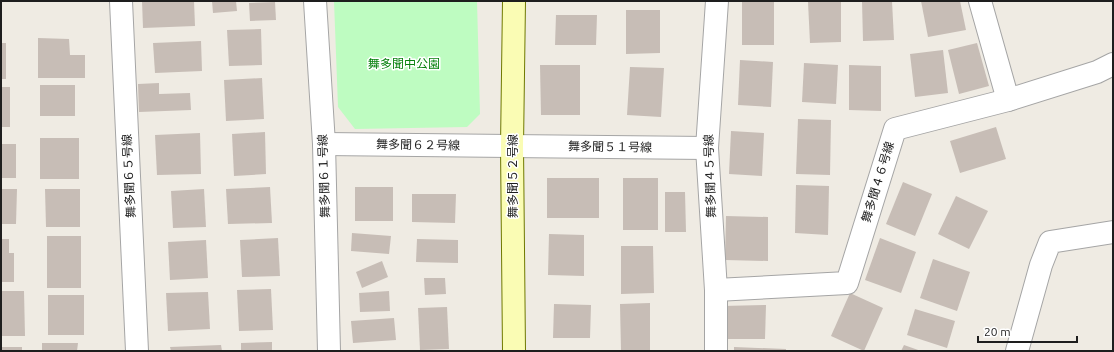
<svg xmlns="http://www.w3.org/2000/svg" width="1114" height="352" font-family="Ubuntu,'Noto Sans JP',sans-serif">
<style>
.park{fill:#befcc1}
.building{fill:#c7bdb6}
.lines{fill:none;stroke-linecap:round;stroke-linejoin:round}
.street-casing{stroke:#a5a5a5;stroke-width:24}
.secondary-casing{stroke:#6f7900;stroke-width:24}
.street{stroke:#fff;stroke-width:22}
.secondary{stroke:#fafcb4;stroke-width:22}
.labels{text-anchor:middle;stroke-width:3;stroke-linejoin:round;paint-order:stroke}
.park-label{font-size:12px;fill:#07810e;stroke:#fff}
.street-label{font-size:12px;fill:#1e1e1e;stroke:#fff}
</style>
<rect width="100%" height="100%" fill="#efebe3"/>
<!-- park -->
<polygon class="park" points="334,1 477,1 480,114 467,127 355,129 338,107"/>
<!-- building -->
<g class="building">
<polygon points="142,1 194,1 195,26 143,28"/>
<polygon points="212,1 236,1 237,11 213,13"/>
<rect x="742" y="1" width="32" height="44"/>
<polygon points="841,1 841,42 810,43 808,2"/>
<polygon points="862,1 892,1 894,40 863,41"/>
<polygon points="921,1 960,1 966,30 928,37"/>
<polygon points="275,2 276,20 250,21 249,3"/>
<polygon points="626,10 660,10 660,53 626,54"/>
<polygon points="556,15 597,15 596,45 555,45"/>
<polygon points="261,29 262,65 229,66 227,30"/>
<polygon points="38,38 69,39 70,55 85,55 85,78 38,78"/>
<polygon points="201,41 202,71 155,73 153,43"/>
<rect x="1" y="43" width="5" height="36"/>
<polygon points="977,43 989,86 959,94 948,50"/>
<polygon points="943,50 948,93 915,97 910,54"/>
<polygon points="740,60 773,62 771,107 738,105"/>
<polygon points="804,63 838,65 836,104 802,102"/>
<polygon points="540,65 580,65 580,115 541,115"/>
<polygon points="849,65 881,66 881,111 849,110"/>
<polygon points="630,67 664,68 661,117 627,115"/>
<polygon points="262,78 264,119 226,121 224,80"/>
<polygon points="159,83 159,94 190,93 191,110 139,112 138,84"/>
<rect x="40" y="85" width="35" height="31"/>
<rect x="1" y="87" width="9" height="40"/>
<polygon points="798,119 831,120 830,175 796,174"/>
<polygon points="996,127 1006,159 960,173 950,141"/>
<polygon points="731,131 764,133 762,176 729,174"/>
<polygon points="265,132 266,174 234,176 232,134"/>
<polygon points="200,133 201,174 157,175 155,135"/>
<rect x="40" y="138" width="39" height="41"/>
<rect x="1" y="144" width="15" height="34"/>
<rect x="547" y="178" width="52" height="40"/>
<rect x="623" y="178" width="35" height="52"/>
<polygon points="903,182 932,194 915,236 886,224"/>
<polygon points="796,185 829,186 828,235 795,233"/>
<polygon points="270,187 272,223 228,224 226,189"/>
<rect x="355" y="187" width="38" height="34"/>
<polygon points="1,189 17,189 16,224 1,224"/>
<polygon points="45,189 80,189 80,227 46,227"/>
<polygon points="204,189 206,227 173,228 171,191"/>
<polygon points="665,192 685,192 686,232 665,232"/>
<polygon points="412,194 456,194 455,223 412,222"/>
<polygon points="956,196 988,211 969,249 938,234"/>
<polygon points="726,216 768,217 768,261 725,260"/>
<polygon points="352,233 391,236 389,254 351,251"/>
<polygon points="549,234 584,235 584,276 548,275"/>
<rect x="47" y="236" width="34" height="52"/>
<polygon points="278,238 280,276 242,277 240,240"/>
<polygon points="880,238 916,252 901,293 865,280"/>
<polygon points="1,239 9,239 9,253 14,253 14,282 1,282"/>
<polygon points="417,239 458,240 458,263 416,262"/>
<polygon points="206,240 208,278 170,280 168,242"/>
<polygon points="621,246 653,246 654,293 621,294"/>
<polygon points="933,259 970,272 957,311 920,298"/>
<polygon points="382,261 388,277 362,288 356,272"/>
<polygon points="424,278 445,278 446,294 425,295"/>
<polygon points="271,289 273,330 239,331 237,290"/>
<polygon points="1,291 24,291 25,336 1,336"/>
<polygon points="389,291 390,311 360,312 359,293"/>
<polygon points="208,292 210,329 168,331 166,293"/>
<polygon points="850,293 883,308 864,351 831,336"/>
<rect x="48" y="295" width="36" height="40"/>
<polygon points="650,303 650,351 621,351 620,304"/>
<polygon points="554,304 591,305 590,338 553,338"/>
<polygon points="766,305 765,339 723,339 722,306"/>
<polygon points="447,307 449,349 420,350 418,308"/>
<polygon points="915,309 955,321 947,348 907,335"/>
<polygon points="394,318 396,340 353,343 351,321"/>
<polygon points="272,342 272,351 241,351 241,343"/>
<polygon points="42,343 78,343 77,351 42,351"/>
<polygon points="221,345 222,351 171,351 170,347"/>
<polygon points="904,345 921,351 901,351"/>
<rect x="1" y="347" width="21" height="4"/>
<polygon points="734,347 786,349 786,351 734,351"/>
</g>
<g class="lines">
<defs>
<g id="street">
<polyline points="121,1 137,351"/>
<polyline points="315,1 324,144 329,351"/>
<polyline points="980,1 1008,100"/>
<polyline points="324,144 707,148"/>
<polyline points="716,290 847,283 895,129 1008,100 1097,72 1113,64"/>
<polyline points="716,351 716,290 707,148 717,1"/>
<polyline points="1017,351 1041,265 1050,242 1113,232"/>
</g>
<polyline id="secondary" points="514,1 512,146 514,351"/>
</defs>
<!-- street casing -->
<use href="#street" class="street-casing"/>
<!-- secondary casing -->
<use href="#secondary" class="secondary-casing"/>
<!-- street -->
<use href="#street" class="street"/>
<!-- secondary -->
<use href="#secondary" class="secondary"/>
</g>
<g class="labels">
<!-- park labels -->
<g class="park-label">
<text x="404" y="68">舞多聞中公園</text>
</g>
<!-- street labels -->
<g class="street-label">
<text transform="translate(418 145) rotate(1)" y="4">舞多聞６２号線</text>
<text transform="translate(610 147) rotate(1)" y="4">舞多聞５１号線</text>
<text transform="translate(129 176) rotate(-93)" y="4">舞多聞６５号線</text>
<text transform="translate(324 176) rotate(-92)" y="4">舞多聞６１号線</text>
<text transform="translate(513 176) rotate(-90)" y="4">舞多聞５２号線</text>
<text transform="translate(710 176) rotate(-92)" y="4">舞多聞４５号線</text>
<text transform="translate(878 182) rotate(-73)" y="4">舞多聞４６号線</text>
</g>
</g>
<!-- border -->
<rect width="1114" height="352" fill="none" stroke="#1e1e1e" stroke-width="4"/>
<!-- scale -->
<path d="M978 336v6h99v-6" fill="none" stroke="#1e1e1e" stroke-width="2"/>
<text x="984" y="336" font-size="12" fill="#1e1e1e" stroke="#ffffff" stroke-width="3" paint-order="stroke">20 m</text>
</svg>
